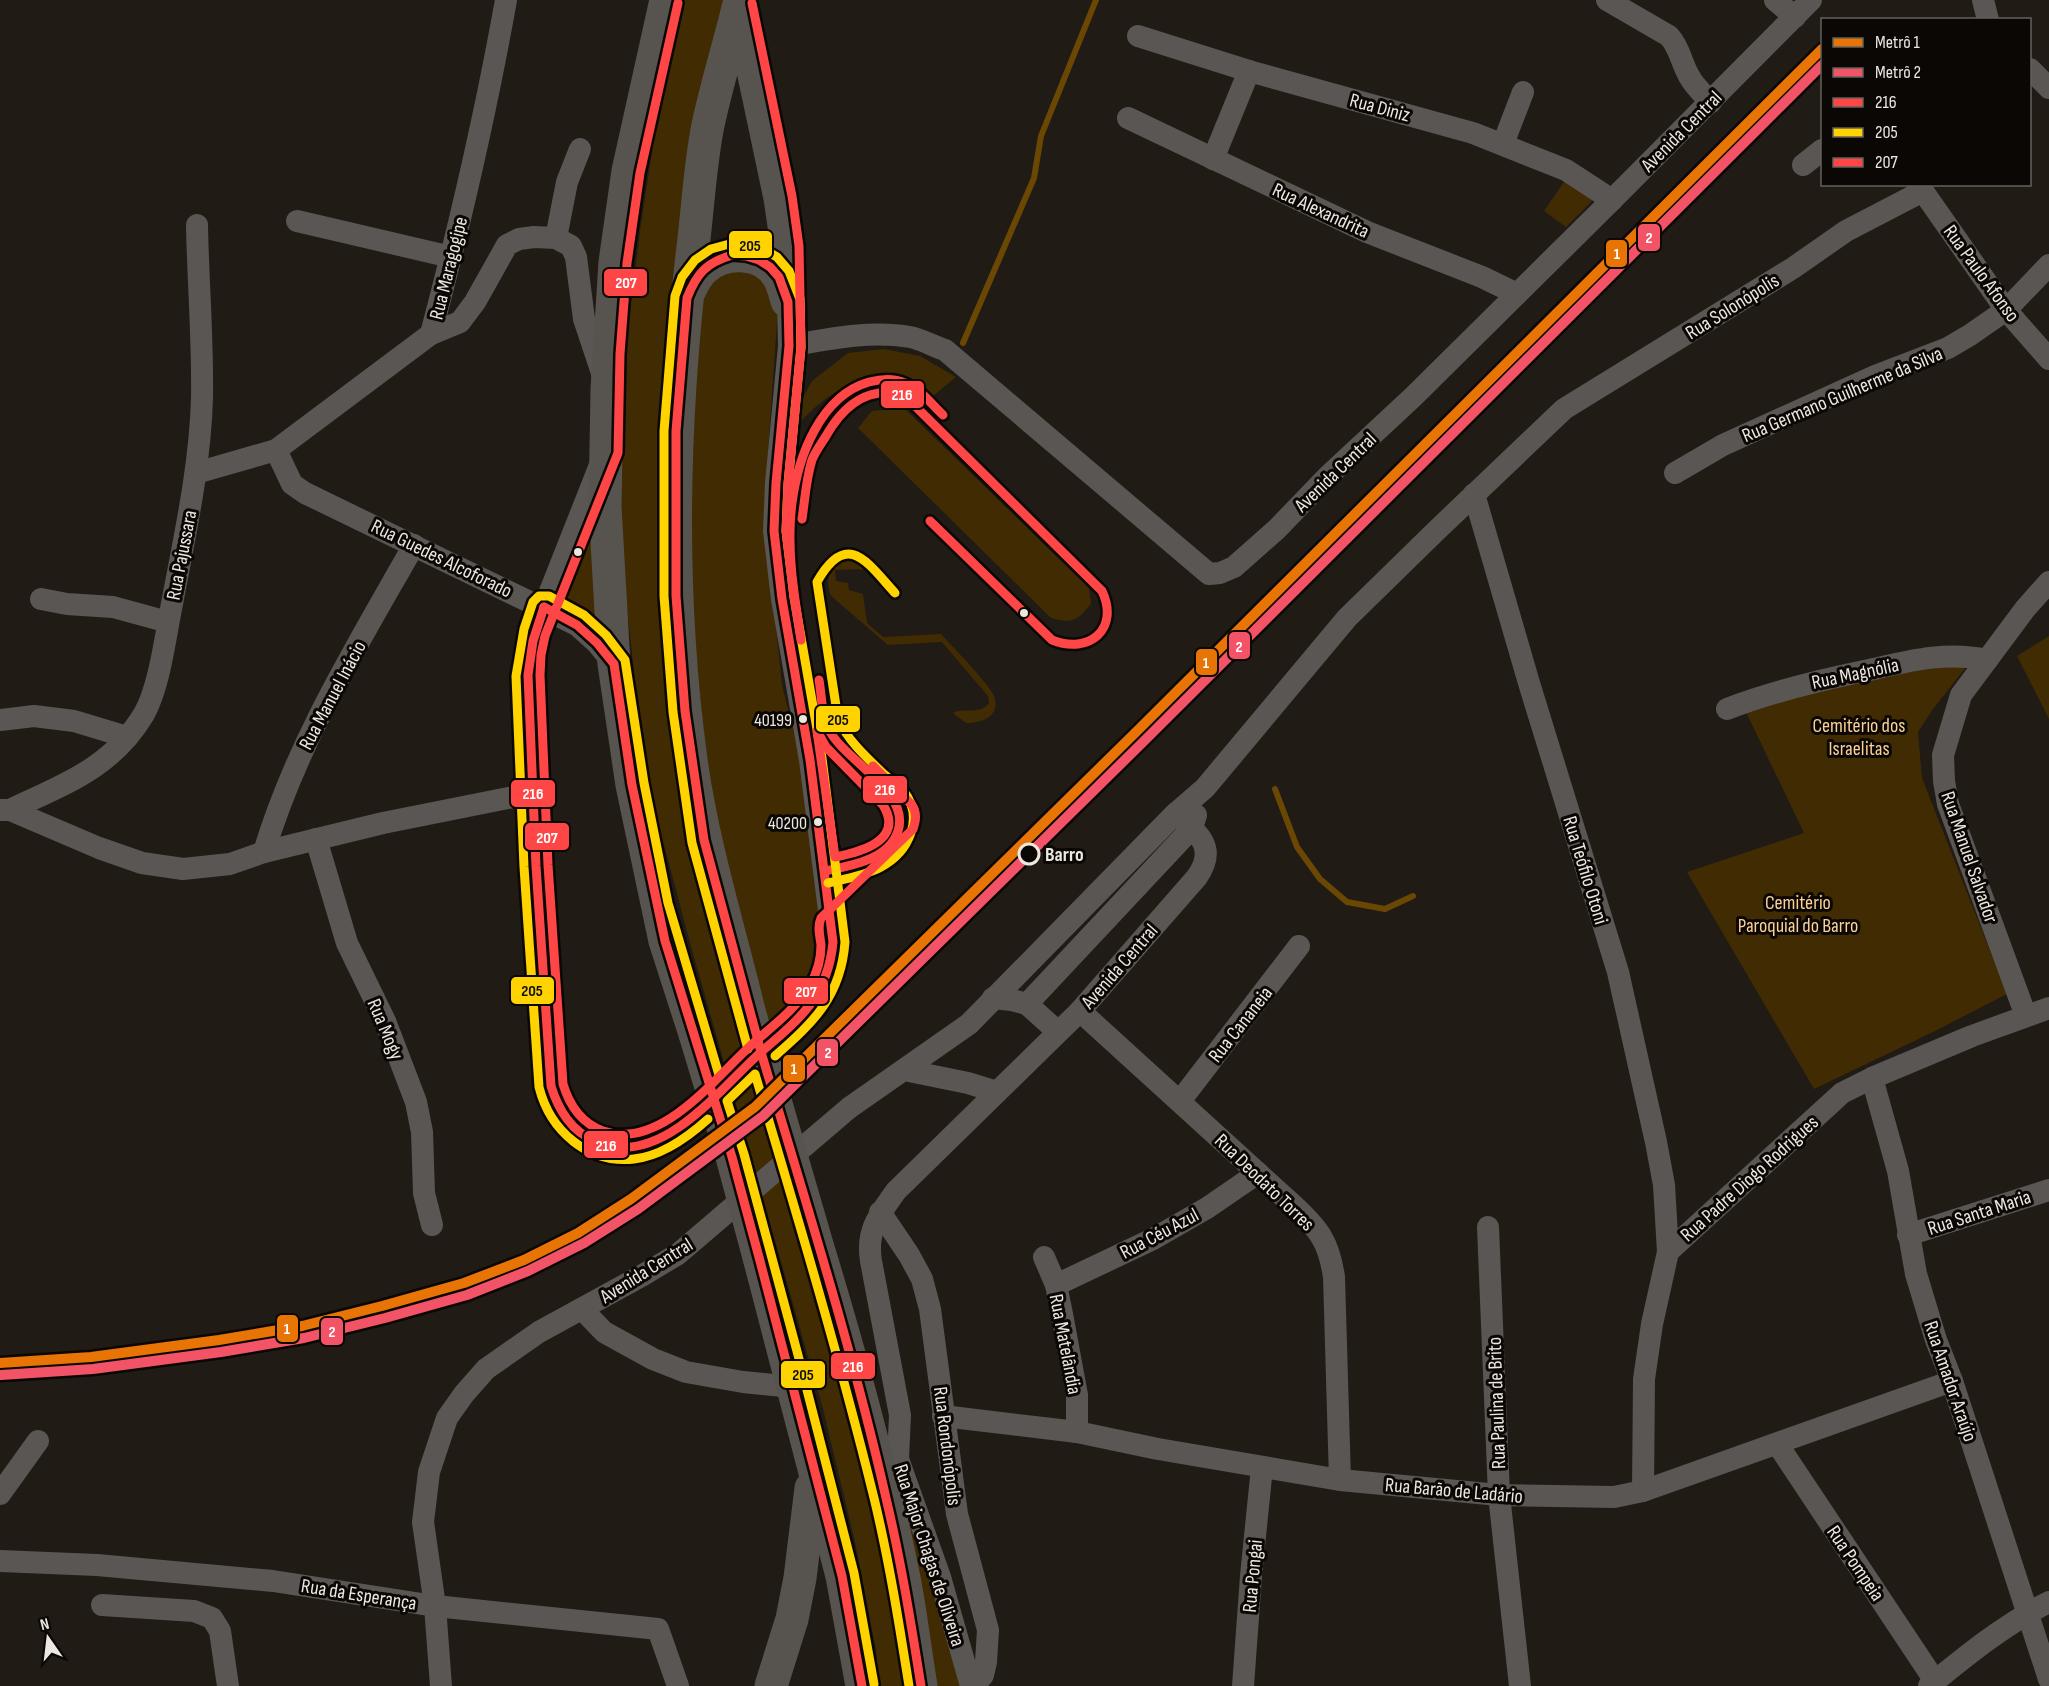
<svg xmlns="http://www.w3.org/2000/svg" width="2049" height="1686" font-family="'Sofia Sans Condensed',sans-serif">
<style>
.green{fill:#412b03}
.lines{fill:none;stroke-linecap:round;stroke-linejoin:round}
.stream{stroke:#6a4703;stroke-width:6}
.minor{stroke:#595654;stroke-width:22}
.highway{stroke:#57544f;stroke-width:33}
.highway-bridge{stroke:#57544f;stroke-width:33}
.bus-1-casing{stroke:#0a0704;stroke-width:14}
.bus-2-casing{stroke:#0a0704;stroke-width:14}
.bus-3-casing{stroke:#0a0704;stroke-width:14}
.bus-1{stroke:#ff4646;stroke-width:9}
.bus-2{stroke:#ffd300;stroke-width:9}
.bus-3{stroke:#ff4646;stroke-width:9}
.metro-1-casing{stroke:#0a0704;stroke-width:15}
.metro-2-casing{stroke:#0a0704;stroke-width:15}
.metro-1{stroke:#e77405;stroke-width:10}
.metro-2{stroke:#f25367;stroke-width:10}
.bus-dot{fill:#ece7df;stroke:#0a0704;stroke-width:2}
.stop-dot{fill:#0a0704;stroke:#ece7df;stroke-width:3}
.labels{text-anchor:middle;stroke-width:6;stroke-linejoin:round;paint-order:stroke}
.bus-label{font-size:18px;fill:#ece7df;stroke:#0a0704;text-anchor:end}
.street-label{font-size:20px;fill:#ece7df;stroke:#0a0704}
.park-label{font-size:20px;fill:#fbd197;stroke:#0a0704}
.stop-label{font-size:20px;font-weight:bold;fill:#ece7df;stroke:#0a0704;text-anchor:start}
.line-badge{stroke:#0a0704;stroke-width:2}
.badge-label{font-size:16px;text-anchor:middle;font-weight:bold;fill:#fff}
.pale-badge-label{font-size:16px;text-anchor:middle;font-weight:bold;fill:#111}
</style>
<rect width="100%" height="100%" fill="#201b15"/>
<!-- green -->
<g class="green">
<polygon points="684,0 731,0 684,193 668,314 665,432 667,610 850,1389 912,1686 879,1686 876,1650 855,1542 823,1409 690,943 654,807 634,672 615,498 621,386 640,231 661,91"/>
<polygon points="1566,179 1595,198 1566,227 1544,211"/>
<polygon points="722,271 754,271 779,293 764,509 782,685 808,789 826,943 822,965 798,1005 779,1019 776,1038 767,1045 720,900 683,522 692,309"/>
<path d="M884,349L920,356L956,377L933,396C884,360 838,382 800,422H794L793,415L812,381L848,353Z"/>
<path d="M904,408L1089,588L1091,604C1077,621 1073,624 1051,618L858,428L872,411Z"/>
<polygon points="591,515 600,638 555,621 536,630"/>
<path d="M849,553L857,554L873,567L871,569L835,570L836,581L848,583L849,590L863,594L867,623L883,637L941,634C952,646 989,684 994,696C1001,716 983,723 966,723L954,714V712C967,708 980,715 989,703L988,696L942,642L888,645L831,596C824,579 831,559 849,553Z"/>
<polygon points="2049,636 2049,719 2017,656"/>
<polygon points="1970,662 1933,709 1918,732 1922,778 2007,994 1935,1031 1814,1089 1687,872 1804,833 1744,708 1775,694"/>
<polygon points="860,1374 967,1686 932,1686"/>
</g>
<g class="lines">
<!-- stream -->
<g class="stream">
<polyline points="963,343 1034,178 1041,136 1096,0"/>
<polyline points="1275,789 1297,847 1320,879 1347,902 1385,909 1413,896"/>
</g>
<!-- minor -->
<g class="minor">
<path d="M1607,0L1669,36C1680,48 1681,62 1689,76C1694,86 1703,94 1711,102"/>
<polyline points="1775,0 1795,17"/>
<polyline points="1983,0 1988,20"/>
<polyline points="1138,36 1249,71 1473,133 1566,170 1612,200"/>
<polyline points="2030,69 2049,88"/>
<polyline points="1128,118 1367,232 1482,277 1517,294"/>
<polyline points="1503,144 1523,92"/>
<polyline points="1213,159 1249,71"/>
<polyline points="1803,165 1822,150"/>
<polyline points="1918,184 2006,310 2049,359"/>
<polyline points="297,221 451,257"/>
<polyline points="556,238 567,182 580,149"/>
<path d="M431,334C460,224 486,112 506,0"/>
<path d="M789,346C828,339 870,330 910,337C921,339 933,346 945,350L1209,574L1220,573L1234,567L1277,529L1327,477L1414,396L1612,200L1811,0"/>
<polyline points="276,450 292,484 305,493 577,625 597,643 614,664"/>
<path d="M600,465L534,632L529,653L528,675L536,866L551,1086C557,1108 570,1128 590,1139C650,1172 706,1104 744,1068C782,1032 834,1000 833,942L810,760L782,599L774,531L776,483L789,346L788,302"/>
<polyline points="196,473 276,450 431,334 460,322 475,302 507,245 519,239 534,237 556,238 571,246 576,257 584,319 604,379"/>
<polyline points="1675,473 1723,445 1875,376 1948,348 1970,335 2006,310 2049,265"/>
<polyline points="1474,494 1529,683 1618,972 1656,1142 1664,1185 1668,1252"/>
<polyline points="41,599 67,604 113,607 168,622"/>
<path d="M1727,709C1773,691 1820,680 1869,670C1909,661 1945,651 1987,660"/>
<polyline points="0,720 34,716 74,721 127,737"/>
<polyline points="1,810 10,810 99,848 142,863 183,869 230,864 264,852 383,823 533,793"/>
<path d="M10,810C64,784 111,769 144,714C159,688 165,639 171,609C184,539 200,469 202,398C203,340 198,282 197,225"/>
<polyline points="316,839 347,943 385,1021 416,1102 422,1132 424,1193 432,1225"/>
<path d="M264,852C297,742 358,644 414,545"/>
<polyline points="993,998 1012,1000 1027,1004 1192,828 1196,815"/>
<polyline points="1027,1004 1058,1032"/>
<path d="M1080,1011L1293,1205C1319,1229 1329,1242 1334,1277L1340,1480"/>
<polyline points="2026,1016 1948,804 1944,781 1943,755 1961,695 2025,609 2049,582"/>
<polyline points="904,1070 968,1083 997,1092"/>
<polyline points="1872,1078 1898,1171 1916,1274 1936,1340 1952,1381 2049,1679"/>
<polyline points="1180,1101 1299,946"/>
<polyline points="880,1212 909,1255 922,1279 930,1309 957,1514 988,1630 986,1662 983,1675 974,1686"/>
<polyline points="1488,1227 1499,1495 1520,1686"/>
<polyline points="1908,1235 2049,1190"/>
<polyline points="1044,1257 1056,1285 1062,1314 1077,1395 1077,1432"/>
<polyline points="1056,1285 1153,1239 1207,1208 1258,1173"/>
<polyline points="582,1309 604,1332 653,1359 686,1372 743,1382 793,1387"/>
<polyline points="943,1416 1077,1432 1158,1449 1340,1480 1499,1495 1614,1497 1643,1491 1952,1381"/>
<polyline points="1778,1445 1935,1681"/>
<polyline points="1643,1491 1644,1379 1652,1324 1668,1252 1842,1093 1872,1078 1972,1036 2049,1008"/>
<polyline points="0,1494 38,1441"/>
<polyline points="0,1561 97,1565 273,1581 435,1606 658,1629 678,1686"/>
<polyline points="102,1605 194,1611 212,1618 220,1631 228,1686"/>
<polyline points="441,1686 435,1606 423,1522 429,1472 447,1418 464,1394 486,1369 539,1332 643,1275 678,1254 849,1108 969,1024 1175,814 1205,788 1347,618 1436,531 1564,409 1793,268 1846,231 1923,191"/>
<path d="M971,1686L940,1577L898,1459L900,1415L871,1261C866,1230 879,1215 896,1191L1080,1011L1197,877C1218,847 1198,833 1175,814"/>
<polyline points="1243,1686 1251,1576 1262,1467"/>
<path d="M1929,1686C1967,1655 2005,1624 2049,1602"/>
</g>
<!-- highway -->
<g class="highway">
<polyline points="666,0 628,171 615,262 607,389 605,507 614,664 632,785 665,941 695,1034"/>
<path d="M740,0C730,42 717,83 708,125C700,165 698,207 693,247C672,418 668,590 691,760C703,846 729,928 749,1011"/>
<polyline points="740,9 780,198 787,246 788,302"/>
<path d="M687,296C692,286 696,275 705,268C726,250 765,251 779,278C783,285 785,294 787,301"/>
<path d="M818,1248C851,1356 881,1467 904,1578C911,1614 915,1650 921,1686"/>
<polyline points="760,1261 842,1576 862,1686"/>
<polyline points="771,1686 792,1619 800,1578 811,1488"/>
</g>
<!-- highway-bridge -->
<g class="highway-bridge">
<polyline points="749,1011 818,1248"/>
<polyline points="695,1034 732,1157 760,1261"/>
</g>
<defs>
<g id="bus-1">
<path d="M732,255L746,256L759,260L770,267L779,277L788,302L789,346L776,483L774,531L782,599L810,760L833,942C828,996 800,1019 761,1052L704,840L685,711L676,596V431L687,298C697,273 706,263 732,255Z"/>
<path d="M802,519C805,499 806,479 812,460C815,452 821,444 826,436C843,406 868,385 904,395L1102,591C1120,629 1089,655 1052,640L930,521"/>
<path d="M544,607L533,641L528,675L536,866L551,1086C558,1109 572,1133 596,1141C602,1143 608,1146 614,1147C672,1154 722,1087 761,1052"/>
<polyline points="544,607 577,625 597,643 614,664 632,785 665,941 732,1157 760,1261 842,1576 862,1686"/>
<path d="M819,680C822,696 821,715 829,730C845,761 911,792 898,831C889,860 850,866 825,871"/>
<path d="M761,1052C805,1200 852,1348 886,1498C901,1561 911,1623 921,1686"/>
</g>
<g id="bus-2">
<path d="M828,883C845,879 864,876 881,867C909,852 925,818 903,790C898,784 891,780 885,775C867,758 848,741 838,719L817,582C847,529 867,562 895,593"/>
<path d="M748,1049L692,843L673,712L664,596V431L675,296L682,277L695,260L711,249L733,243L748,244L763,249L777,257L789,271L800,299L801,347L788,484L786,531L794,597L822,758L845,942C841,996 814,1022 775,1056"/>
<path d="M708,1119C688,1137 662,1156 634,1159C588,1164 550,1131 539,1087L524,867L516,676L524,629L533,602L539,596H549L584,615L606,635L625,660L644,783L668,903L719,1075"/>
<path d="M874,1684L854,1573L798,1355L744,1154L727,1101L755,1074C797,1215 839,1356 874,1498C889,1560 899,1623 909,1686"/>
</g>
<g id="bus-3">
<path d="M678,3L640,173L627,263L620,354L618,453L545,636L541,655L540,675L548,865L563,1084C569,1104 581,1123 603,1131C658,1150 710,1084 746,1050C768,1029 795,1011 810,985C817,973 821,959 821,945C820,936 817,927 821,918L913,829C916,820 917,813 912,805L873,766"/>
<path d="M752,3L792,196L799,246L801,347L788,484L786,531L794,597L801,640C794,595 786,548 792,503C798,457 820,396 869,382C881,379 894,378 905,383C921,389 931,404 943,415"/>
<path d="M817,731L826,747L883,805C905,840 861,852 835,857Z"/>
</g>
</defs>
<!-- bus-1 casing -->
<use href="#bus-1" class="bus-1-casing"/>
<!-- bus-2 casing -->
<use href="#bus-2" class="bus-2-casing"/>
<!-- bus-3 casing -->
<use href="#bus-3" class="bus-3-casing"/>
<!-- bus-1 -->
<use href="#bus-1" class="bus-1"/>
<!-- bus-2 -->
<use href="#bus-2" class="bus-2"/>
<!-- bus-3 -->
<use href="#bus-3" class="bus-3"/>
<defs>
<polyline id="metro-1" points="0,1363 91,1357 219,1340 302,1326 382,1306 464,1283 524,1260 578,1233 631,1199 755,1107 1133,735 1822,49"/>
<polyline id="metro-2" points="1,1375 93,1369 221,1352 304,1338 385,1318 467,1295 528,1271 584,1243 638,1209 763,1116 1141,744 1822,65"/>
</defs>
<!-- metro-1 casing -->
<use href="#metro-1" class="metro-1-casing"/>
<!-- metro-2 casing -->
<use href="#metro-2" class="metro-2-casing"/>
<!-- metro-1 -->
<use href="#metro-1" class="metro-1"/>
<!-- metro-2 -->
<use href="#metro-2" class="metro-2"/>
</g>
<!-- markers -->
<g class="bus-dot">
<circle cx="578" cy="552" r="5"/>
<circle cx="1024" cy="613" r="5"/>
<circle cx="803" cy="719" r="5"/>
<circle cx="818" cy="822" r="5"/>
</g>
<circle class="stop-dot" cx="1029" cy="854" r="10"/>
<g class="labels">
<!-- bus labels -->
<g class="bus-label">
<text x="792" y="726">40199</text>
<text x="807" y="829">40200</text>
</g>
<!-- street labels -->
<g class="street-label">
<text transform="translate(1380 107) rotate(15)" y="7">Rua Diniz</text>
<text transform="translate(1681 131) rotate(-45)" y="7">Avenida Central</text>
<text transform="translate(1321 210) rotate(25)" y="7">Rua Alexandrita</text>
<text transform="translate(448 268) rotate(-76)" y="7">Rua Maragogipe</text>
<text transform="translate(1982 273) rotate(54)" y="7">Rua Paulo Afonso</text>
<text transform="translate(1732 306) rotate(-32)" y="7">Rua Solonópolis</text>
<text transform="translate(1842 394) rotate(-23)" y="7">Rua Germano Guilherme da Silva</text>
<text transform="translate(1335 472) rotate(-44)" y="7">Avenida Central</text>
<text transform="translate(181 555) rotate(-79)" y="7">Rua Pajussara</text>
<text transform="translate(442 558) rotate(26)" y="7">Rua Guedes Alcoforado</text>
<text transform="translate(1855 673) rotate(-12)" y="7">Rua Magnólia</text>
<text transform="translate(332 695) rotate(-62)" y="7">Rua Manuel Inácio</text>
<text transform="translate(1970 857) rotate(71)" y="7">Rua Manuel Salvador</text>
<text transform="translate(1586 870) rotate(73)" y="7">Rua Teófilo Otoni</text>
<text transform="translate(1119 966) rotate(-49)" y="7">Avenida Central</text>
<text transform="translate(1240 1024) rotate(-52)" y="7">Rua Cananeia</text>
<text transform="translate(386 1029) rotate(67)" y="7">Rua Mogy</text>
<text transform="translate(1749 1178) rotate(-42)" y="7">Rua Padre Diogo Rodrigues</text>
<text transform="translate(1265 1182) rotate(44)" y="7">Rua Deodato Torres</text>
<text transform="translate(1979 1212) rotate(-18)" y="7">Rua Santa Maria</text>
<text transform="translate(1159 1233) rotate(-28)" y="7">Rua Céu Azul</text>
<text transform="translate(646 1270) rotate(-32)" y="7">Avenida Central</text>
<text transform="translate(1066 1344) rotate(79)" y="7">Rua Matelândia</text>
<text transform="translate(1951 1381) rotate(71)" y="7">Rua Amador Araújo</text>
<text transform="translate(1496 1403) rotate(-92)" y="7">Rua Paulina de Brito</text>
<text transform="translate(948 1446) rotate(83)" y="7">Rua Rondonópolis</text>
<text transform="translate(1454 1490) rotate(5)" y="7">Rua Barão de Ladário</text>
<text transform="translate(930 1555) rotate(72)" y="7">Rua Major Chagas de Oliveira</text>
<text transform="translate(1856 1563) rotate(56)" y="7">Rua Pompeia</text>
<text transform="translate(1252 1576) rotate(-85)" y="7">Rua Pongai</text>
<text transform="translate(359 1594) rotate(9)" y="7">Rua da Esperança</text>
</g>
<!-- park labels -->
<g class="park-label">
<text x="1859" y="732">Cemitério dos<tspan x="1859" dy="23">Israelitas</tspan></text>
<text x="1798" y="909">Cemitério<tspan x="1798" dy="23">Paroquial do Barro</tspan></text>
</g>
<!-- stop labels -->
<g class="stop-label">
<text x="1045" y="861">Barro</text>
</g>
</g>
<g class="line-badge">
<rect x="1637" y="223" width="24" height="29" rx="6" fill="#f25367"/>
<rect x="728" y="230" width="45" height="29" rx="6" fill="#ffd300"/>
<rect x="1605" y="239" width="23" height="29" rx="6" fill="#e77405"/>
<rect x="603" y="268" width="45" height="29" rx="6" fill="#ff4646"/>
<rect x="880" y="380" width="45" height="29" rx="6" fill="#ff4646"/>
<rect x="1228" y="631" width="23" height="29" rx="6" fill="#f25367"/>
<rect x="1195" y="648" width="23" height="28" rx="6" fill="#e77405"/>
<rect x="815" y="705" width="46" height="28" rx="6" fill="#ffd300"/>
<rect x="862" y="775" width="46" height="29" rx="6" fill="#ff4646"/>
<rect x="510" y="779" width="46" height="29" rx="6" fill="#ff4646"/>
<rect x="524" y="822" width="46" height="29" rx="6" fill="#ff4646"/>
<rect x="510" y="976" width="45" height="29" rx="6" fill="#ffd300"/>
<rect x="783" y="977" width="46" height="28" rx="6" fill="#ff4646"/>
<rect x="816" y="1038" width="23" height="29" rx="6" fill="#f25367"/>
<rect x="782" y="1054" width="24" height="29" rx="6" fill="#e77405"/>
<rect x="583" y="1130" width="46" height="29" rx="6" fill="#ff4646"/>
<rect x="276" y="1314" width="23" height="29" rx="6" fill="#e77405"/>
<rect x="320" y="1317" width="24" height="29" rx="6" fill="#f25367"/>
<rect x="830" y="1352" width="46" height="28" rx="6" fill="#ff4646"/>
<rect x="780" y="1360" width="46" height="29" rx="6" fill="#ffd300"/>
</g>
<g class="badge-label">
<text x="1649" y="243">2</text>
<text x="1617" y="259">1</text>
<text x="626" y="288">207</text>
<text x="902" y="400">216</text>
<text x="1239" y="652">2</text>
<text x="1206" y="668">1</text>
<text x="885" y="795">216</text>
<text x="533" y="799">216</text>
<text x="547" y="843">207</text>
<text x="806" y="997">207</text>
<text x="828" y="1058">2</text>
<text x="794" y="1074">1</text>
<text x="606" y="1151">216</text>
<text x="287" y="1334">1</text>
<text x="332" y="1337">2</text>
<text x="853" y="1372">216</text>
</g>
<g class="pale-badge-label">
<text x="750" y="251">205</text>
<text x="838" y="725">205</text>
<text x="532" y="996">205</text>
<text x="803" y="1380">205</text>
</g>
<!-- legend -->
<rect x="1821" y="18" width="210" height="168" fill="#0a0704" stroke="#64615c" stroke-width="1.5"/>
<rect x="1833" y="38" width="30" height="9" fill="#e77405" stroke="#64615c" stroke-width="1.5"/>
<text x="1875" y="48" font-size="18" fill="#ece7df">Metrô 1</text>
<rect x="1833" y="68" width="30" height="9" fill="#f25367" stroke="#64615c" stroke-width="1.5"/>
<text x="1875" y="78" font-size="18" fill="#ece7df">Metrô 2</text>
<rect x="1833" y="98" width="30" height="9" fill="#ff4646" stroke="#64615c" stroke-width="1.5"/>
<text x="1875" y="108" font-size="18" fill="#ece7df">216</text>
<rect x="1833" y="128" width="30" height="9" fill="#ffd300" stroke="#64615c" stroke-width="1.5"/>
<text x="1875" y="138" font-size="18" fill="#ece7df">205</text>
<rect x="1833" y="158" width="30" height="9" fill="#ff4646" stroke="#64615c" stroke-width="1.5"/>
<text x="1875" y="168" font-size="18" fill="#ece7df">207</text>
<!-- north arrow -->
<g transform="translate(48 1638) rotate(346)" stroke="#0a0704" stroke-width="4.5" paint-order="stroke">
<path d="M0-4.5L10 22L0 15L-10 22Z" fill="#ece7df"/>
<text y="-9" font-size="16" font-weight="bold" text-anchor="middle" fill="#ece7df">N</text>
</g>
</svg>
